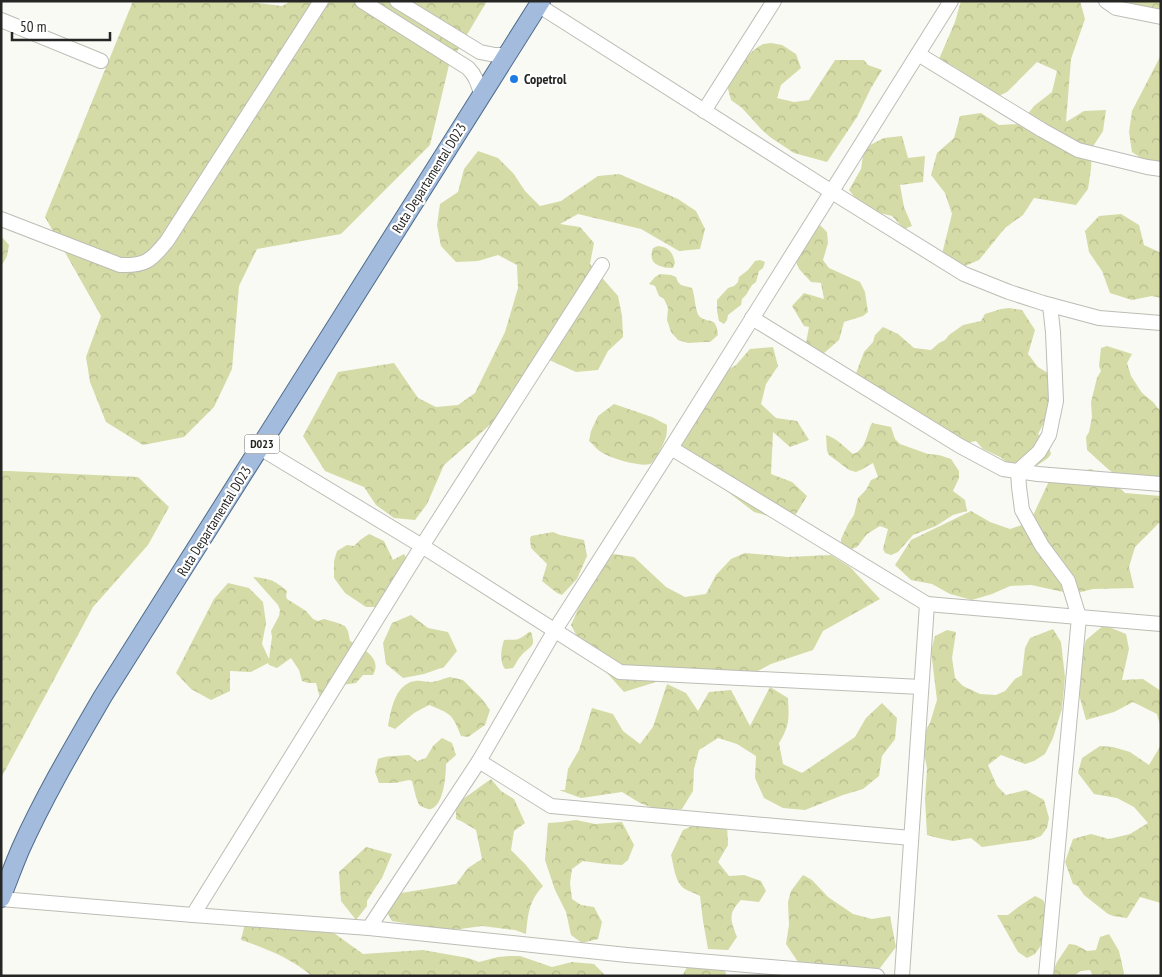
<svg xmlns="http://www.w3.org/2000/svg" width="1162" height="977" font-family="'PT Sans Narrow',sans-serif">
<style>
.forest{fill:url(#forest-crowns)}
.lines{fill:none;stroke-linecap:round;stroke-linejoin:round}
.minor-casing{stroke:#bcbdb6;stroke-width:16}
.major-casing{stroke:#4f6b8d;stroke-width:20}
.minor{stroke:#fff;stroke-width:14}
.major{stroke:#a3bcdd;stroke-width:18}
.poi-dot{fill:#1c7be4;stroke:#fff;stroke-width:2}
.labels{text-anchor:middle;stroke-width:4.5;stroke-linejoin:round;paint-order:stroke}
.shield{fill:#fff;stroke:#676766;stroke-width:1}
.shield-label{font-size:12px;font-weight:bold;fill:#262624}
.poi-label{font-size:14px;font-weight:bold;fill:#262624;stroke:#fff;text-anchor:start}
.street-label{font-size:14px;fill:#262624;stroke:#fff}
</style>
<defs>
<pattern id="forest-crowns" width="20" height="18" patternUnits="userSpaceOnUse" patternTransform="scale(1.25)"><rect width="20" height="18" fill="#d5dba6"/><path d="M2 6a3 3 0 1 1 6 0M12 15a3 3 0 1 1 6 0" fill="none" stroke="#b7bc8f"/></pattern>
</defs>
<rect width="100%" height="100%" fill="#f9faf3"/>
<!-- forest -->
<g class="forest">
<polygon points="133,1 241,1 282,6 291,1 487,1 449,65 430,145 341,234 257,249 239,286 232,369 214,407 184,437 143,445 106,422 90,382 86,357 101,316 45,217"/>
<polygon points="961,1 1080,1 1085,19 1071,59 1066,122 1084,111 1106,110 1103,131 1092,148 1091,169 1088,189 1076,205 1034,198 1023,215 1005,228 979,260 960,268 941,258 952,214 945,193 931,175 937,153 954,138 960,116 981,113 999,125 1020,124 1034,106 1052,92 1057,71 1037,62 1007,92 988,101 970,87 958,69 939,59 955,22"/>
<polygon points="1126,1 1161,1 1161,13"/>
<path d="M771,43L782,45L796,54L801,68L781,85L777,98L794,102L809,100L835,60H864L868,65L882,70L871,88L857,117L827,162L794,153L770,137L762,130L742,108L731,100L726,81C733,71 752,49 763,44C764,44 771,43 771,43Z"/>
<polygon points="1161,55 1161,165 1150,164 1132,152 1129,132 1132,111"/>
<polygon points="902,136 908,158 925,156 923,182 900,185 904,207 912,226 904,229 892,216 864,209 849,190 861,169 864,148 884,138"/>
<polygon points="478,151 498,158 513,173 525,191 540,206 561,201 598,176 619,174 678,199 696,211 705,229 700,249 679,251 641,229 578,214 560,224 580,227 594,243 590,264 618,296 622,316 623,337 608,351 598,370 576,372 538,355 529,373 491,424 444,465 427,504 415,520 394,518 376,505 364,487 325,471 303,436 338,372 394,363 418,398 436,407 458,405 475,393 505,332 518,288 517,265 498,255 478,261 456,262 441,246 437,225 440,204 458,192 464,169"/>
<polygon points="1121,214 1139,225 1144,245 1161,253 1161,298 1152,296 1132,300 1110,293 1102,271 1089,252 1085,231 1099,216"/>
<polygon points="817,222 827,232 828,243 823,260 829,268 860,282 865,292 868,312 863,316 844,322 839,340 823,354 805,348 809,327 804,326 792,306 804,293 824,299 821,283 811,282 799,269 792,251 802,225"/>
<polygon points="1,236 9,245 7,256 1,267"/>
<path d="M658,246C669,247 673,253 675,263L673,268C660,268 647,264 653,248Z"/>
<polygon points="760,260 765,262 763,268 759,271 756,282 752,285 746,295 742,299 741,305 737,308 728,315 727,320 724,324 719,321 717,311 717,300 728,288 734,286 738,282 739,277 748,270 755,261"/>
<path d="M660,274L671,275L676,277L678,282L681,285L692,288C695,295 695,311 699,316C708,325 716,314 718,335L710,342H705L688,343L678,340L671,332L667,320L668,308L664,299L659,296L655,286L649,284L655,277Z"/>
<polygon points="1009,308 1022,310 1035,330 1028,354 1038,367 1048,373 1054,397 1045,421 1038,434 1047,440 1051,454 1048,458 1032,469 1009,464 1000,457 983,449 976,441 971,442 966,446 855,376 864,352 873,342 875,335 883,327 898,334 914,348 931,350 939,343 945,340 949,335 963,325 981,321 985,314 1001,309"/>
<polygon points="1107,346 1132,354 1127,363 1131,376 1142,393 1153,402 1161,412 1161,480 1120,478 1108,469 1087,450 1086,437 1089,432 1092,417 1091,402 1097,378 1101,371 1099,366 1101,348"/>
<polygon points="773,347 778,366 766,384 761,404 776,418 797,421 809,440 790,447 773,432 771,474 792,482 807,496 796,514 775,518 754,512 719,485 678,456 676,433 717,376 736,365 750,349"/>
<path d="M614,404L652,417L667,425C667,429 667,433 666,437C664,443 655,462 650,464C639,467 610,458 601,452C596,449 593,444 589,441L591,431L598,416Z"/>
<path d="M872,423L891,427L895,439L900,444L928,454L939,455L951,459L959,471V478L953,491L965,500L967,511L953,515L936,526L913,535L898,552L891,555L885,553L883,549L888,529L880,526L867,534L857,547L841,553V539L848,524L854,515L858,498L866,490L871,480L878,477L873,463L869,465L863,469L856,472L849,470L829,455L827,451L826,435C837,438 844,447 853,454C867,449 866,434 872,423Z"/>
<polygon points="1091,469 1110,479 1125,493 1161,496 1161,521 1135,547 1129,567 1134,588 1093,589 1073,594 1031,585 1010,586 992,594 972,600 950,594 932,584 911,580 895,565 911,540 971,511 990,522 1010,529 1030,522 1049,481 1069,474"/>
<polygon points="1,471 9,471 138,477 169,507 148,545 93,607 1,778"/>
<polygon points="553,532 560,535 584,540 587,556 577,579 562,595 557,593 542,581 547,564 531,548 530,539 531,536"/>
<polygon points="369,534 384,541 393,560 404,554 406,557 396,584 384,592 380,607 366,607 345,593 334,578 334,561 337,551 347,545 354,546 360,540"/>
<polygon points="745,553 788,557 831,555 850,567 880,599 823,631 813,650 771,664 752,674 731,674 710,669 688,672 624,692 581,644 571,625 588,586 613,554 634,557 666,587 685,597 706,594 716,575 731,559"/>
<path d="M253,577C270,579 274,580 287,591L286,596L287,599L306,611L313,619L318,621L324,619L338,623L345,626L348,631L350,641C362,648 383,658 373,675H363L356,683L342,685L325,701L320,698L316,683H308L302,681L299,670L291,658L277,668L269,665L268,663L251,672L230,671V691L211,700L191,689L176,673L214,599L228,583L249,588L263,602L266,623L262,644L269,659L272,637L271,631L279,616L280,610L278,605Z"/>
<polygon points="411,615 428,628 448,632 457,651 444,667 424,674 403,678 386,664 383,643 392,623"/>
<polygon points="1104,625 1126,634 1129,649 1122,680 1143,679 1161,691 1161,728 1157,714 1133,702 1114,712 1086,720 1075,680 1086,640"/>
<polygon points="1053,629 1061,642 1065,677 1062,709 1053,738 1045,754 1034,761 1025,764 1001,755 988,765 997,786 1006,795 1026,790 1044,800 1049,818 1047,828 1041,836 1031,840 982,847 971,838 953,841 938,838 927,835 925,799 927,768 921,739 930,723 937,700 931,651 935,636 947,630 956,632 952,658 955,678 963,686 980,694 996,695 1005,691 1015,679 1022,675 1025,648 1030,638"/>
<path d="M529,632H531C537,649 529,645 520,657C517,660 516,664 513,668L505,669C499,661 501,650 504,640C519,639 516,642 529,632Z"/>
<path d="M450,677L463,680L482,699L490,710L485,725L468,737L461,736C452,713 451,714 429,705L414,713L395,729L388,726C391,710 395,684 415,681C420,680 426,682 431,682C437,682 444,678 450,677Z"/>
<path d="M667,684L686,693L698,711L709,692L731,690L750,726L770,687L788,698C789,718 790,725 779,743L783,764L802,773L855,737L866,718L882,703L897,718L895,739L882,756L879,776L863,789L843,795L805,810L783,808L764,798L755,778L756,756L737,744L718,738L699,750L694,769L693,791L682,809L661,811L640,803L622,792L581,798L559,790H565L568,769L579,750L592,708L613,714L623,731L640,744L653,727Z"/>
<path d="M442,738L452,743L456,755L446,764C446,775 444,805 431,809C428,810 423,807 419,805L416,797L412,781L409,780L395,783H379L375,772L378,759C388,755 399,756 409,755L417,761L426,758L433,746Z"/>
<polygon points="1161,745 1161,903 1140,897 1127,918 1113,916 1108,914 1084,895 1078,886 1073,884 1065,862 1073,839 1091,834 1109,839 1130,834 1148,823 1134,807 1117,798 1094,794 1078,773 1082,758 1100,746 1113,747 1130,752 1149,765"/>
<path d="M491,779L501,791L514,799L525,823L514,831L511,850L525,864L543,886C529,901 528,914 526,934L515,930L482,926L446,931L392,921L383,906L401,893L456,884L468,868L482,859L476,830L461,821L456,819V804Z"/>
<path d="M708,819L727,825L728,845L718,862L729,876L744,875L761,881L766,891L759,902L741,900C727,914 731,921 737,937L728,950L708,949L703,921L700,896C695,893 690,892 685,889C675,883 674,866 671,855L683,830Z"/>
<polygon points="576,820 595,824 622,822 634,845 628,860 622,865 605,864 583,861 572,869 570,883 572,899 581,905 594,907 602,922 598,939 582,943 571,935 566,912 555,890 545,860 548,823 562,822"/>
<polygon points="366,847 392,854 382,878 379,882 367,901 367,906 356,920 341,901 339,872"/>
<polygon points="803,875 812,880 828,897 853,914 872,919 890,916 896,947 880,968 850,975 798,962 786,944 789,925 788,902 791,891"/>
<polygon points="1035,896 1043,900 1050,916 1042,944 1035,954 1027,958 1018,952 997,915 1008,915 1021,905"/>
<path d="M246,919L327,928L363,954L423,950L468,958L479,962L498,957L509,956H520L552,967L572,962L594,964L604,974L603,976H312C292,959 266,948 241,940Z"/>
<polygon points="1109,934 1119,951 1124,973 1123,976 1093,976 1090,970 1080,971 1074,976 1058,976 1052,974 1057,962 1069,944 1076,945 1087,951 1096,950 1100,937"/>
<polygon points="703,954 712,956 726,973 726,976 682,976 693,957"/>
</g>
<g class="lines">
<defs>
<g id="minor">
<path d="M362,1L468,68C476,76 479,84 481,95"/>
<polyline points="397,1 480,52 495,55 507,55"/>
<polyline points="1106,1 1116,8 1161,17"/>
<polyline points="538,5 832,192 964,274 1009,292 1043,303 1099,318 1161,323"/>
<polyline points="1,20 101,61"/>
<polyline points="918,54 1042,130 1078,150 1147,167 1161,169"/>
<polyline points="704,111 774,1"/>
<path d="M1,219L120,265C145,266 151,261 167,241L321,1"/>
<polyline points="752,318 960,446 1003,469 1038,474 1161,484"/>
<polyline points="260,448 422,546 620,672 921,687"/>
<polyline points="671,448 927,604 1161,624"/>
<polyline points="479,761 551,806 911,838"/>
<polyline points="1,899 193,915 369,928 627,955 877,976"/>
<polyline points="193,915 422,546 602,265"/>
<polyline points="369,928 479,761 555,630 671,448 951,1"/>
<polyline points="902,976 927,604"/>
<polyline points="1046,976 1079,617 1068,581 1042,546 1022,510 1019,487 1018,471 1039,452 1049,435 1056,401 1053,332 1050,305"/>
</g>
<path id="major" d="M1,898C8,881 14,864 21,848C45,795 74,746 103,696L541,1"/>
</defs>
<!-- minor casing -->
<use href="#minor" class="minor-casing"/>
<!-- major casing -->
<use href="#major" class="major-casing"/>
<!-- minor -->
<use href="#minor" class="minor"/>
<!-- major -->
<use href="#major" class="major"/>
</g>
<!-- markers -->
<circle class="poi-dot" cx="514" cy="79" r="5"/>
<g class="labels">
<!-- shield labels -->
<rect class="shield" x="244.5" y="434.5" width="35" height="19" rx="4"/>
<g class="shield-label">
<text x="262" y="448">D023</text>
</g>
<!-- poi labels -->
<g class="poi-label">
<text x="524" y="84">Copetrol</text>
</g>
<!-- street labels -->
<g class="street-label">
<text transform="translate(429 178) rotate(-58)" y="5">Ruta Departamental D023</text>
<text transform="translate(214 521) rotate(-58)" y="5">Ruta Departamental D023</text>
</g>
</g>
<!-- border -->
<rect width="1162" height="977" fill="none" stroke="#262624" stroke-width="5"/>
<!-- scale -->
<path d="M12 32v8h98v-8" fill="none" stroke="#262624" stroke-width="2.5"/>
<text x="20" y="32" font-size="15" fill="#262624" stroke="#ffffff" stroke-width="4" paint-order="stroke">50 m</text>
</svg>
